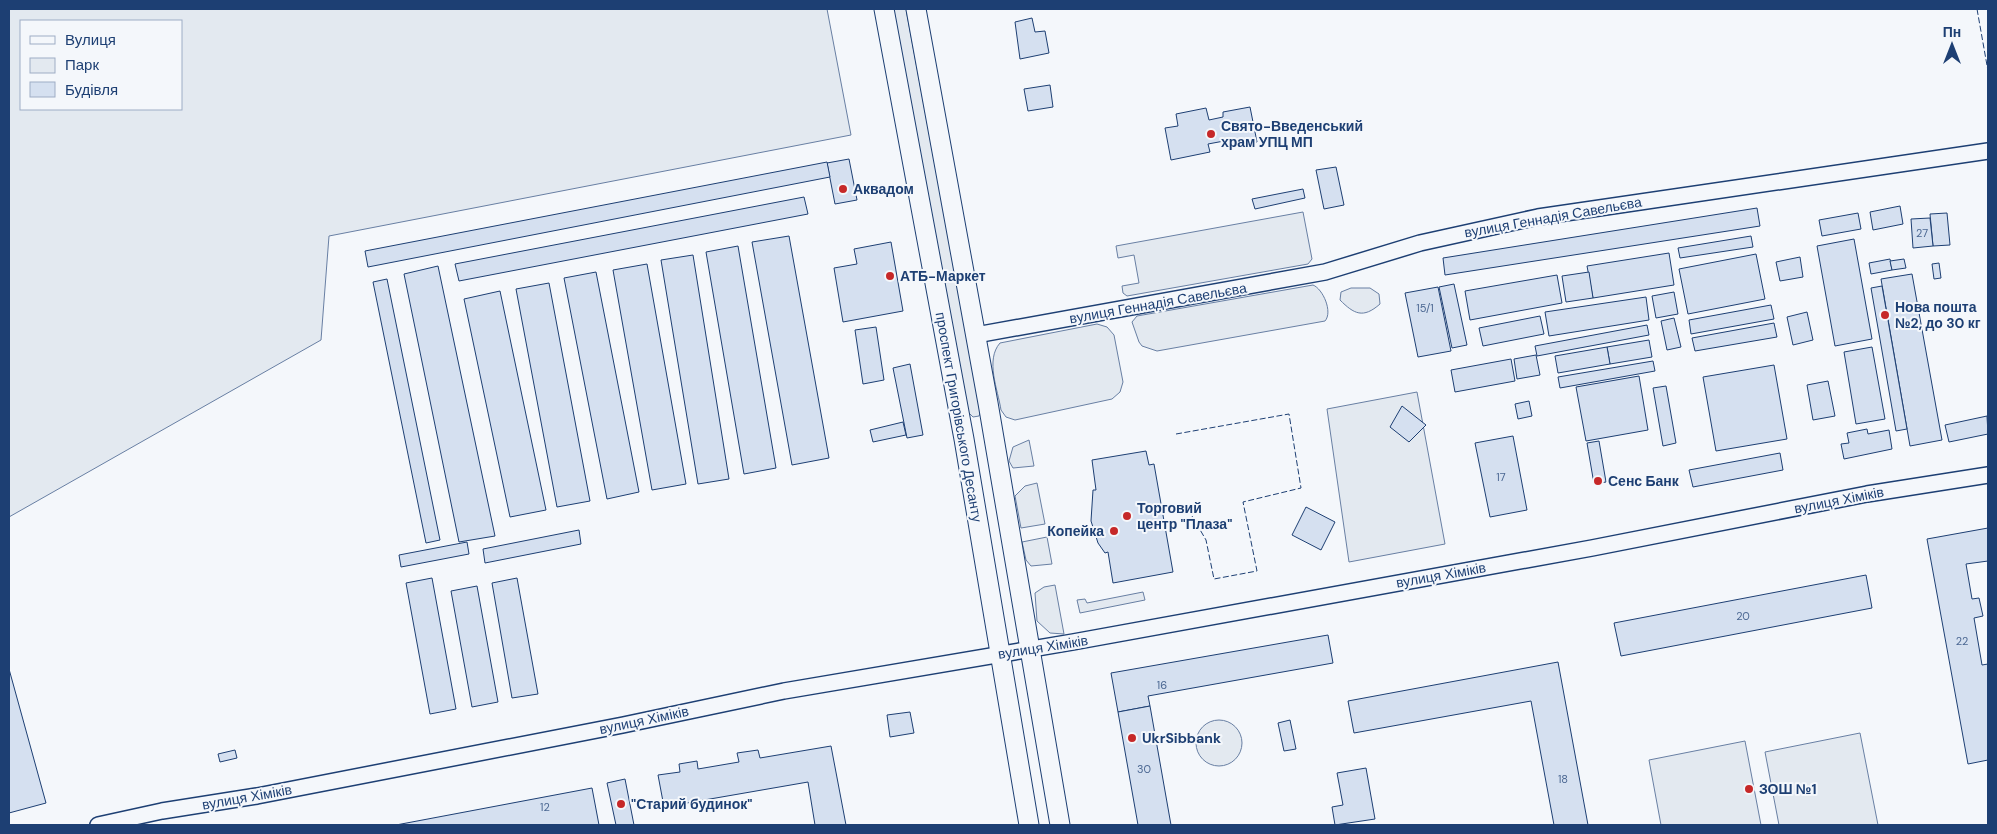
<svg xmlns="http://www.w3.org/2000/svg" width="1997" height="834" font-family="'DM Sans',sans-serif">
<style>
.green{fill:#e3e9f0;stroke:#687fa3;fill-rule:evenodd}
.building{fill:#d5e0f0;stroke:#1d3f73}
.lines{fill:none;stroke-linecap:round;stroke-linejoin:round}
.minor-casing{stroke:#1d3f73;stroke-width:18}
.tertiary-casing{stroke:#1d3f73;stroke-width:21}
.minor{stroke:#f4f7fb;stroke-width:15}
.tertiary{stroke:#f4f7fb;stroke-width:19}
.fence{stroke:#1d3f73;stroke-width:1;stroke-dasharray:6 2.5;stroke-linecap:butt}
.poi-dot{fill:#c62828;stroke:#f4f7fb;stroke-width:2}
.labels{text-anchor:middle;stroke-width:4;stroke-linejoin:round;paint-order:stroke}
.number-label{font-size:11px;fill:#4b6792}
.poi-label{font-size:14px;font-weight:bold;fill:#1d3f73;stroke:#f4f7fb;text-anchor:start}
.street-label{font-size:14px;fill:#1d3f73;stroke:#f4f7fb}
</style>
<rect width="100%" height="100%" fill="#f4f7fb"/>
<!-- green -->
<g class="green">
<path d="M9,9H827L851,135L329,236L321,340L9,517ZM21,21H181V109H21Z"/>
<polygon points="893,9 906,9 981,411 979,416 973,417 967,411"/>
<polygon points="1303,212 1312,259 1308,264 1127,296 1123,293 1122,286 1139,283 1134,255 1118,258 1116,246"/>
<path d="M1313,285C1323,289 1333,312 1325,321L1157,351L1142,346L1139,342L1132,322L1137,316Z"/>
<path d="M1351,288H1370L1379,294L1380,304C1363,319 1354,314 1340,300L1341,292Z"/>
<path d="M1097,324L1107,327L1114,335L1123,382L1120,392L1112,399L1015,420L1006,417L1001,410C998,390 985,360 1000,343Z"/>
<polygon points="1417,392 1445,544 1349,562 1327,409"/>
<polygon points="1029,440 1034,466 1013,468 1009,461 1013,447"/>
<polygon points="1037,483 1045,524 1021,528 1015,496 1025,486"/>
<polygon points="1047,537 1052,564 1031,566 1026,560 1022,542"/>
<polygon points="1055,585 1064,634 1050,633 1037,621 1035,593 1044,587"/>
<polygon points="1143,592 1145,600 1080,613 1077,600 1085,599 1087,603"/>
<circle cx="1219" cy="743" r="23"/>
<polygon points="1860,733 1878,825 1779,825 1765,752"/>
<polygon points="1745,741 1761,825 1661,825 1649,760"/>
</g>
<!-- building -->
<g class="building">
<polygon points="1032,18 1035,32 1045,31 1049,53 1020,59 1015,22"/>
<polygon points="1050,85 1053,107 1028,111 1024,89"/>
<polygon points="1250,107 1257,142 1226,148 1224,141 1208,144 1210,152 1171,160 1165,128 1178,126 1176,114 1206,108 1209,120 1223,117 1223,112"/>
<polygon points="849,159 857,200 835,204 827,163"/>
<polygon points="827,162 830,177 368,267 365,251"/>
<polygon points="1336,167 1344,205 1324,209 1316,170"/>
<polygon points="1303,189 1305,198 1255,209 1252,199"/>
<polygon points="804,197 808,214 459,281 455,264"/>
<polygon points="1900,206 1903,224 1873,230 1870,212"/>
<polygon points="1757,208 1760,226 1445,275 1443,258"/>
<polygon points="1858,213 1861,229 1822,236 1819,220"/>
<polygon points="1947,213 1950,245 1933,246 1930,214"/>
<polygon points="1930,218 1933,246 1913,248 1911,219"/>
<polygon points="789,236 829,458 792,465 752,242"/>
<polygon points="1751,236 1753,247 1680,258 1678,248"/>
<polygon points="1854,239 1872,339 1835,346 1817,246"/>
<polygon points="891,242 903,311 843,322 834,268 857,264 854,249"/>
<polygon points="738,246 776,468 744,474 706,252"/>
<polygon points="1669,253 1674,285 1593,298 1587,266"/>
<polygon points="1756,254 1765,299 1688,314 1679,269"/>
<polygon points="693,255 729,479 698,484 661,260"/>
<polygon points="1800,257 1803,277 1780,281 1776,262"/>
<polygon points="1890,259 1892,270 1871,274 1869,263"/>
<polygon points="1904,259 1906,268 1892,270 1890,261"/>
<polygon points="1939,263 1941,278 1934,279 1932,264"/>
<polygon points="647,264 686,484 652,490 613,270"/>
<polygon points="438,266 495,536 459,542 404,274"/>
<polygon points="596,272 639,492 607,499 564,278"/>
<polygon points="1589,272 1593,298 1566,302 1562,276"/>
<polygon points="1912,274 1942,440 1910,446 1881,279"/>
<polygon points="1557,275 1562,303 1470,320 1465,291"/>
<polygon points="387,279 440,540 426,543 373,282"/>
<polygon points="549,283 590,501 557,507 516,289"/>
<polygon points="1454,284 1467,345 1452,348 1439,287"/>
<polygon points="1882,286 1907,429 1896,431 1871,288"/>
<polygon points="1438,287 1451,351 1418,357 1405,293"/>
<polygon points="500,291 546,510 510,517 464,299"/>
<polygon points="1674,292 1678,314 1656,318 1652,296"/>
<polygon points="1646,297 1649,320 1549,336 1545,312"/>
<polygon points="1771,305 1774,319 1691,334 1689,320"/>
<polygon points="1807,312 1813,340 1793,345 1787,317"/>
<polygon points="1540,316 1544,334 1483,346 1479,328"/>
<polygon points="1674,318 1681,347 1667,350 1661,321"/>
<polygon points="1774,323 1777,337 1695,351 1692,338"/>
<polygon points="1647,325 1649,335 1537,356 1535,346"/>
<polygon points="876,327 884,380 863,384 855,330"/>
<polygon points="1649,340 1652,357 1610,364 1607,347"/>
<polygon points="1607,347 1610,364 1558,373 1555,356"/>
<polygon points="1872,347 1885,419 1856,424 1844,352"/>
<polygon points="1536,355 1540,375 1517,379 1514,359"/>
<polygon points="1511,359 1515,381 1455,392 1451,370"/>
<polygon points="1653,361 1655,371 1560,388 1558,377"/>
<polygon points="910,364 923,435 907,438 893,368"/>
<polygon points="1774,365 1787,439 1716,451 1703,377"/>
<polygon points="1639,376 1648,430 1586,441 1576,387"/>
<polygon points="1828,381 1835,416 1813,420 1807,385"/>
<polygon points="1666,386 1676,443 1663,446 1653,388"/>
<polygon points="1529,401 1532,416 1518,419 1515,404"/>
<polygon points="1402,406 1426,425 1409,442 1390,427"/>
<polygon points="1987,416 1988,434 1949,442 1945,425"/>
<polygon points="903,422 906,435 873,442 870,430"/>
<polygon points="1867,429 1868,434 1889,430 1892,449 1844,459 1841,444 1849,443 1847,433"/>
<polygon points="1513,436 1527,510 1490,517 1475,443"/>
<polygon points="1599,441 1606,482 1594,484 1587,443"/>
<polygon points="1146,451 1149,465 1154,464 1173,572 1113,583 1108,552 1105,553 1098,543 1091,521 1093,490 1096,490 1092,460"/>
<polygon points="1780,453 1783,470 1693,487 1689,470"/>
<polygon points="1306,507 1335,522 1321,550 1292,535"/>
<polygon points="1988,528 1988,561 1966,564 1972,599 1979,598 1983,616 1974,618 1982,665 1988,664 1988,760 1968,764 1927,539"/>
<polygon points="579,530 581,544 485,563 483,549"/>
<polygon points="467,542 469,554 401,567 399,555"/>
<polygon points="1866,575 1872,608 1621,656 1614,623"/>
<polygon points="432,578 456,709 430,714 406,583"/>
<polygon points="517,578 538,694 512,698 492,583"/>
<polygon points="477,586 498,702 472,707 451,591"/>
<polygon points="1328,635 1333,663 1148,696 1150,706 1118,712 1111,673"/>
<polygon points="1558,662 1588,825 1554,825 1531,701 1354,733 1348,701"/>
<polygon points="9,669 46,803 9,813"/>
<polygon points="1150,706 1171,825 1138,825 1118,712"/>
<polygon points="910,712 914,733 890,737 887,715"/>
<polygon points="1290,720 1296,749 1284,751 1278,723"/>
<polygon points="831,746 846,825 815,825 808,782 664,807 658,775 680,772 679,764 697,761 698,769 739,762 737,753 758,750 760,758"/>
<polygon points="235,750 237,758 220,762 218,754"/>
<polygon points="1366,768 1375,819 1335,825 1332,807 1343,805 1337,773"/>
<polygon points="625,779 634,825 616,825 607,783"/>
<polygon points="592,788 599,825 396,825"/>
</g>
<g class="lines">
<defs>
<g id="minor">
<polyline points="976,335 1325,272 1420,243 1538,217 1988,151"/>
<polyline points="98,825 162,811 257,796 623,725 784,691 1073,642 1592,548 1867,494 1988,475"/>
</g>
<g id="tertiary">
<polyline points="884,9 964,439 1029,825"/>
<polyline points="916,9 988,403 1060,825"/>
</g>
</defs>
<!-- minor casing -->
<use href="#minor" class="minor-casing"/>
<!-- tertiary casing -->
<use href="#tertiary" class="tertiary-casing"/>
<!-- minor -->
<use href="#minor" class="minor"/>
<!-- tertiary -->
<use href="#tertiary" class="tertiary"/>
<!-- fence -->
<g class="fence">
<polyline points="1977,9 1988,71"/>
<polyline points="1176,434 1289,414 1301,488 1243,502 1257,571 1214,579 1206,540 1192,516"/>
</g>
</g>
<!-- markers -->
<g class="poi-dot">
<circle cx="1211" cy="134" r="5"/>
<circle cx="843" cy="189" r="5"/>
<circle cx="890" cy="276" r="5"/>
<circle cx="1885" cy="315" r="5"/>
<circle cx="1598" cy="481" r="5"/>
<circle cx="1127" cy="516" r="5"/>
<circle cx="1114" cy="531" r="5"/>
<circle cx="1132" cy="738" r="5"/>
<circle cx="1749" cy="789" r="5"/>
<circle cx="621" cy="804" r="5"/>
</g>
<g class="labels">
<!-- number labels -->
<g class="number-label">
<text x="1922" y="237">27</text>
<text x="1425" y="312">15/1</text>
<text x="1501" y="481">17</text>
<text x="1743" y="620">20</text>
<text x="1962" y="645">22</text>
<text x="1162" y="689">16</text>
<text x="1144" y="773">30</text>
<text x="1563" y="783">18</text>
<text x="545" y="811">12</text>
</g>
<!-- poi labels -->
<g class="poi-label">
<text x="1221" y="131">Свято-Введенський<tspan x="1221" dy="16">храм УПЦ МП</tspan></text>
<text x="853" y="194">Аквадом</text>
<text x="900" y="281">АТБ-Маркет</text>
<text x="1895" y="312">Нова пошта<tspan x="1895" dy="16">№2, до 30 кг</tspan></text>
<text x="1608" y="486">Сенс Банк</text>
<text x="1137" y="513">Торговий<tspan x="1137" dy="16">центр "Плаза"</tspan></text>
<text x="1104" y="536" text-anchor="end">Копейка</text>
<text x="1142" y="743">UkrSibbank</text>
<text x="1759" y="794">ЗОШ №1</text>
<text x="631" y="809">"Старий будинок"</text>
</g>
<!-- street labels -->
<g class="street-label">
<text transform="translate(1553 217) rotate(-10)" y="5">вулиця Геннадія Савельєва</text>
<text transform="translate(1158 303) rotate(-10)" y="5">вулиця Геннадія Савельєва</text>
<text transform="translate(959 417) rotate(80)" y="5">проспект Григорівського Десанту</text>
<text transform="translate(1839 500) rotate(-11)" y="5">вулиця Хіміків</text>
<text transform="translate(1441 575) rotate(-10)" y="5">вулиця Хіміків</text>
<text transform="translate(1043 647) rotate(-9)" y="5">вулиця Хіміків</text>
<text transform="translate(644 720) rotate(-12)" y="5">вулиця Хіміків</text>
<text transform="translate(247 797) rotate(-10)" y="5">вулиця Хіміків</text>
</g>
</g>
<!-- border -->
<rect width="1997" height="834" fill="none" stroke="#1d3f73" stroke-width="20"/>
<!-- legend -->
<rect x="20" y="20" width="162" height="90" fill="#f4f7fb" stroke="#9eadc5"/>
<rect x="30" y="36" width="25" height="8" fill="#f4f7fb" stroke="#9eadc5"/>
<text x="65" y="45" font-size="15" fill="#1d3f73">Вулиця</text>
<rect x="30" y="58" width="25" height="15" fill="#e3e9f0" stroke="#9eadc5"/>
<text x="65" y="70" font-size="15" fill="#1d3f73">Парк</text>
<rect x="30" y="82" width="25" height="15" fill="#d5e0f0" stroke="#9eadc5"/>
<text x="65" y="95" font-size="15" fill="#1d3f73">Будівля</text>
<!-- north arrow -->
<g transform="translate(1952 45)" stroke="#f4f7fb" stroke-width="4" paint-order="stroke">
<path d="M0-4L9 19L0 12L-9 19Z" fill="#1d3f73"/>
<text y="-8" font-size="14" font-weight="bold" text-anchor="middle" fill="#1d3f73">Пн</text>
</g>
</svg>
